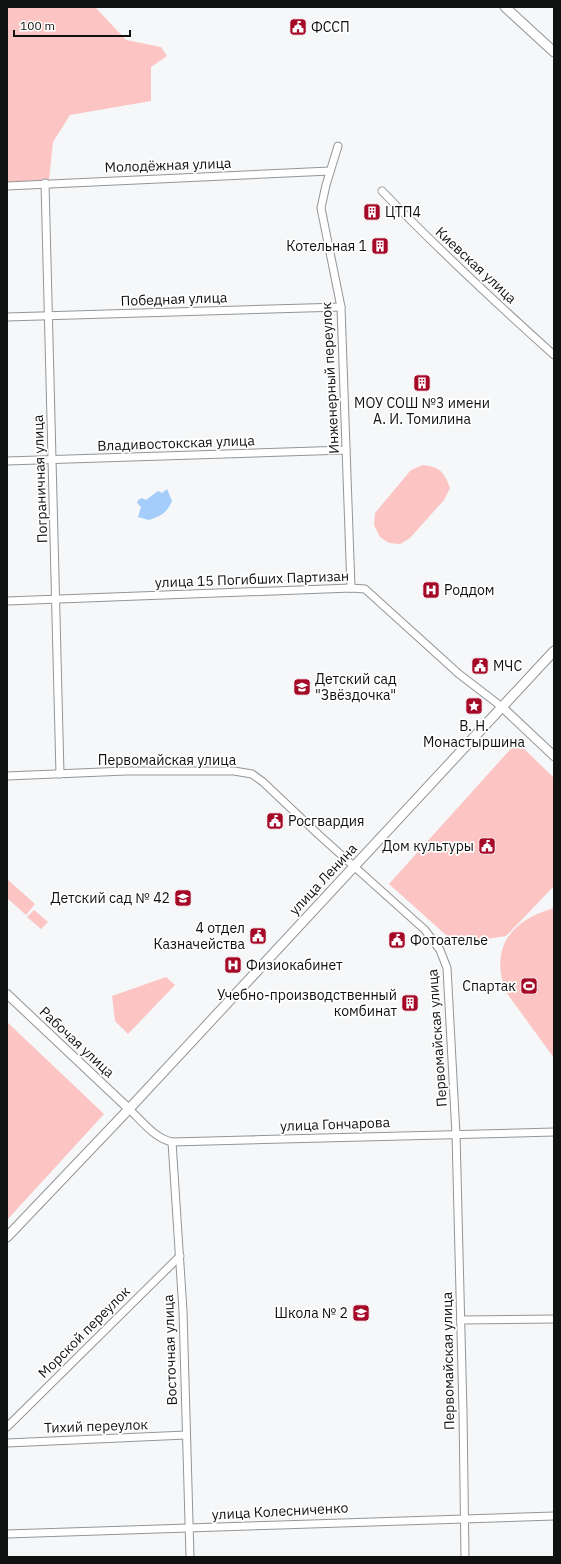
<svg xmlns="http://www.w3.org/2000/svg" width="561" height="1564" font-family="'IBM Plex Sans',sans-serif">
<style>
.green{fill:#fcc4c2}
.water{fill:#a5cdfc}
.lines{fill:none;stroke-linecap:round;stroke-linejoin:round}
.minor-casing{stroke:#939597;stroke-width:9}
.tertiary-casing{stroke:#939597;stroke-width:10}
.secondary-casing{stroke:#939597;stroke-width:11}
.minor{stroke:#fff;stroke-width:7}
.tertiary{stroke:#fff;stroke-width:8}
.secondary{stroke:#fff;stroke-width:9}
.labels{text-anchor:middle;stroke-width:3.5;stroke-linejoin:round;paint-order:stroke}
.poi-label{font-size:14px;fill:#101111;stroke:#fff;text-anchor:start}
.street-label{font-size:14px;fill:#101111;stroke:#fff}
</style>
<rect width="100%" height="100%" fill="#f5f7f9"/>
<!-- green -->
<g class="green">
<polygon points="7,7 95,7 126,40 161,47 167,56 151,67 151,101 70,115 53,142 49,180 7,182"/>
<path d="M423,465C440,467 444,472 450,488L444,500L410,538L400,544L389,543L380,537L374,525L375,513L411,470Z"/>
<polygon points="517,742 554,778 554,886 506,936 456,944 389,884"/>
<polygon points="7,879 35,904 26,915 7,898"/>
<path d="M554,908V1058L506,992C489,948 511,920 554,908Z"/>
<polygon points="34,910 48,922 41,929 27,917"/>
<polygon points="166,977 175,985 128,1034 115,1021 112,996"/>
<polygon points="7,1022 104,1114 7,1220"/>
</g>
<!-- water -->
<path class="water" d="M167,489L172,501C166,514 162,515 149,520L138,517L141,507L137,503L138,500L142,498L146,500L158,491L162,493Z"/>
<g class="lines">
<defs>
<g id="minor">
<polyline points="338,146 326,185 321,208 341,307 351,588"/>
<polyline points="45,183 60,774"/>
<polyline points="7,186 330,171"/>
<path d="M382,191C437,248 495,302 554,355"/>
<polyline points="7,317 341,307"/>
<polyline points="7,461 346,450"/>
<polyline points="7,601 351,588 365,589 459,674 502,707"/>
<polyline points="7,776 126,771 234,771 252,774 263,782 319,835 425,930 440,950 447,968 456,1134 463,1412 465,1557"/>
<path d="M129,1109C142,1121 154,1138 172,1142L554,1132"/>
<polyline points="172,1142 183,1311 190,1557"/>
<polyline points="461,1320 554,1319"/>
<polyline points="7,1427 180,1256"/>
<polyline points="7,1443 186,1435"/>
<path d="M7,1534C189,1529 372,1521 554,1516"/>
</g>
<g id="tertiary">
<polyline points="502,707 554,756"/>
<polyline points="7,994 129,1109"/>
</g>
<g id="secondary">
<polyline points="505,7 554,52"/>
<polyline points="7,1237 129,1109 554,651"/>
</g>
</defs>
<!-- minor casing -->
<use href="#minor" class="minor-casing"/>
<!-- tertiary casing -->
<use href="#tertiary" class="tertiary-casing"/>
<!-- secondary casing -->
<use href="#secondary" class="secondary-casing"/>
<!-- minor -->
<use href="#minor" class="minor"/>
<!-- tertiary -->
<use href="#tertiary" class="tertiary"/>
<!-- secondary -->
<use href="#secondary" class="secondary"/>
</g>
<!-- icons -->
<defs>
<symbol id="civic-square" viewBox="-11 -11 22 22"><rect x="-9" y="-9" width="18" height="18" rx="4" fill="#a50928" stroke="#fff"/><path d="M-.6-6.5H3V-4.5H.6V-3L4-1V1h2V6H-6V1h2V-1L-.6-3ZM-1.2 2.5V6h2.4V2.5Z" fill="#fff"/></symbol>
<symbol id="building-square" viewBox="-11 -11 22 22"><rect x="-9" y="-9" width="18" height="18" rx="4" fill="#a50928" stroke="#fff"/><path d="M-4-6H4V6H1V3H-1V6H-4ZM-2.5-4.3h1.7v1.8h-1.7ZM.8-4.3h1.7v1.8H.8ZM-2.5-1h1.7V.8h-1.7ZM.8-1h1.7V.8H.8Z" fill="#fff"/></symbol>
<symbol id="hospital-square" viewBox="-11 -11 22 22"><rect x="-9" y="-9" width="18" height="18" rx="4" fill="#a50928" stroke="#fff"/><path d="M-5-5h3v3.5h4V-5h3V5h-3V1.5h-4V5h-3Z" fill="#fff"/></symbol>
<symbol id="school-square" viewBox="-11 -11 22 22"><rect x="-9" y="-9" width="18" height="18" rx="4" fill="#a50928" stroke="#fff"/><path d="M0-5L7-2L0 1L-7-2ZM-4 1L0 2.5L4 1V4Q0 6-4 4Z" fill="#fff"/></symbol>
<symbol id="sight-square" viewBox="-11 -11 22 22"><rect x="-9" y="-9" width="18" height="18" rx="4" fill="#a50928" stroke="#fff"/><path d="M0-6L1.8-2.2L6-1.7L2.9 1.2L3.7 5.4L0 3.3L-3.7 5.4L-2.9 1.2L-6-1.7L-1.8-2.2Z" fill="#fff"/></symbol>
<symbol id="stadium-square" viewBox="-11 -11 22 22"><rect x="-9" y="-9" width="18" height="18" rx="4" fill="#a50928" stroke="#fff"/><path d="M0-5a6.5 5 0 1 0 0 10a6.5 5 0 1 0 0-10ZM-3.5-1.8h7v3.6h-7Z" fill="#fff"/></symbol>
</defs>
<g fill-rule="evenodd">
<use href="#civic-square" x="288" y="17" width="20" height="20"/>
<use href="#building-square" x="362" y="202" width="20" height="20"/>
<use href="#building-square" x="370" y="236" width="20" height="20"/>
<use href="#building-square" x="412" y="373" width="20" height="20"/>
<use href="#hospital-square" x="421" y="580" width="20" height="20"/>
<use href="#civic-square" x="470" y="656" width="20" height="20"/>
<use href="#school-square" x="292" y="677" width="20" height="20"/>
<use href="#sight-square" x="464" y="696" width="20" height="20"/>
<use href="#civic-square" x="265" y="811" width="20" height="20"/>
<use href="#civic-square" x="477" y="836" width="20" height="20"/>
<use href="#school-square" x="173" y="888" width="20" height="20"/>
<use href="#civic-square" x="248" y="926" width="20" height="20"/>
<use href="#civic-square" x="387" y="930" width="20" height="20"/>
<use href="#hospital-square" x="223" y="955" width="20" height="20"/>
<use href="#stadium-square" x="519" y="976" width="20" height="20"/>
<use href="#building-square" x="400" y="993" width="20" height="20"/>
<use href="#school-square" x="351" y="1303" width="20" height="20"/>
</g>
<g class="labels">
<!-- poi labels -->
<g class="poi-label">
<text x="311" y="32">ФССП</text>
<text x="385" y="217">ЦТП4</text>
<text x="367" y="251" text-anchor="end">Котельная 1</text>
<text x="422" y="408" text-anchor="middle">МОУ СОШ №3 имени<tspan x="422" dy="16">А. И. Томилина</tspan></text>
<text x="444" y="595">Роддом</text>
<text x="493" y="671">МЧС</text>
<text x="315" y="684">Детский сад<tspan x="315" dy="16">"Звёздочка"</tspan></text>
<text x="474" y="731" text-anchor="middle">В. Н.<tspan x="474" dy="16">Монастыршина</tspan></text>
<text x="288" y="826">Росгвардия</text>
<text x="474" y="851" text-anchor="end">Дом культуры</text>
<text x="170" y="903" text-anchor="end">Детский сад № 42</text>
<text x="245" y="933" text-anchor="end">4 отдел<tspan x="245" dy="16">Казначейства</tspan></text>
<text x="410" y="945">Фотоателье</text>
<text x="246" y="970">Физиокабинет</text>
<text x="516" y="991" text-anchor="end">Спартак</text>
<text x="397" y="1000" text-anchor="end">Учебно-производственный<tspan x="397" dy="16">комбинат</tspan></text>
<text x="348" y="1318" text-anchor="end">Школа № 2</text>
</g>
<!-- street labels -->
<g class="street-label">
<text transform="translate(168 165) rotate(-2)" y="5">Молодёжная улица</text>
<text transform="translate(476 265) rotate(43)" y="5">Киевская улица</text>
<text transform="translate(174 299) rotate(-2)" y="5">Победная улица</text>
<text transform="translate(330 378) rotate(-93)" y="5">Инженерный переулок</text>
<text transform="translate(176 443) rotate(-2)" y="5">Владивостокская улица</text>
<text transform="translate(40 479) rotate(-92)" y="5">Пограничная улица</text>
<text transform="translate(252 579) rotate(-2)" y="5">улица 15 Погибших Партизан</text>
<text x="167" y="765">Первомайская улица</text>
<text transform="translate(323 879) rotate(-47)" y="5">улица Ленина</text>
<text transform="translate(437 1038) rotate(-94)" y="5">Первомайская улица</text>
<text transform="translate(77 1042) rotate(43)" y="5">Рабочая улица</text>
<text transform="translate(335 1124) rotate(-2)" y="5">улица Гончарова</text>
<text transform="translate(84 1332) rotate(-45)" y="5">Морской переулок</text>
<text transform="translate(170 1350) rotate(-92)" y="5">Восточная улица</text>
<text transform="translate(448 1361) rotate(-91)" y="5">Первомайская улица</text>
<text transform="translate(96 1426) rotate(-2)" y="5">Тихий переулок</text>
<text transform="translate(280 1511) rotate(-3)" y="5">улица Колесниченко</text>
</g>
</g>
<!-- border -->
<rect width="561" height="1564" fill="none" stroke="#101111" stroke-width="16"/>
<!-- scale -->
<path d="M14 30v6h116v-6" fill="none" stroke="#101111" stroke-width="2"/>
<text x="20" y="30" font-size="12" fill="#101111" stroke="#ffffff" stroke-width="3" paint-order="stroke">100 m</text>
</svg>
